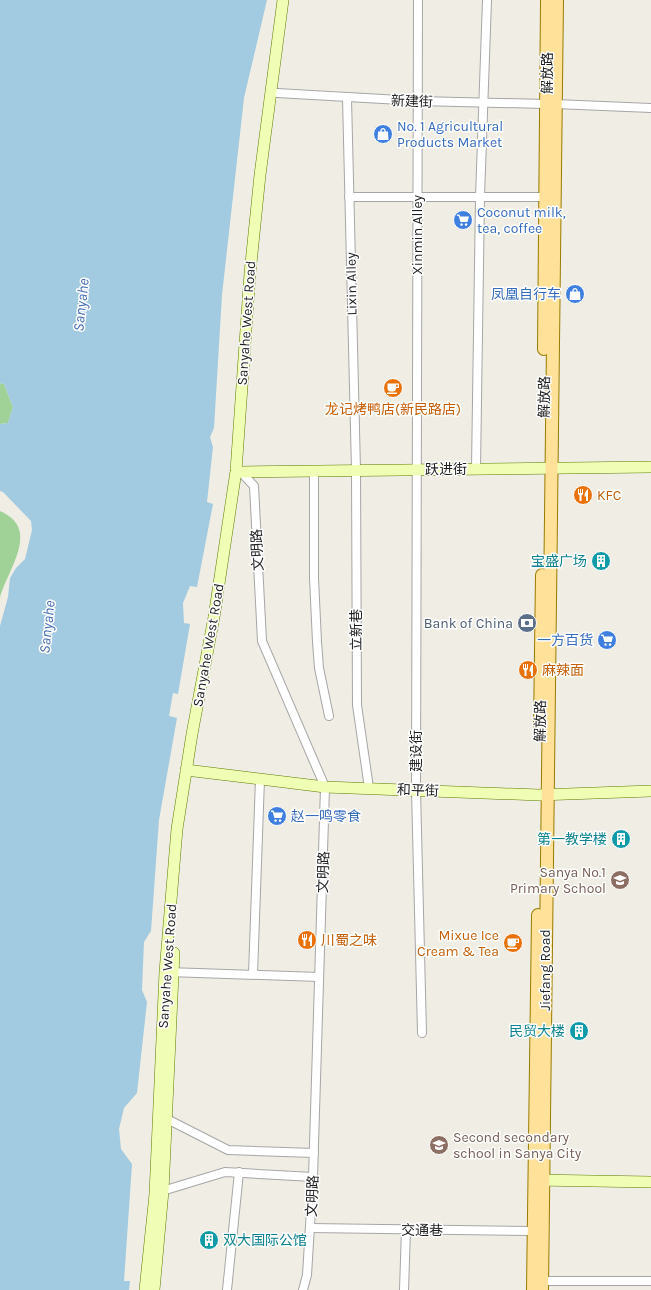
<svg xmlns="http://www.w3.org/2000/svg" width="651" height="1290" font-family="Karla,'Noto Sans SC',sans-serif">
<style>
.forest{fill:#a0d297}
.water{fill:#a2cae0}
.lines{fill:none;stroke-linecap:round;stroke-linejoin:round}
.street-casing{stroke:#a6a6a6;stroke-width:10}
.secondary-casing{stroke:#5d7b00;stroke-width:12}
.primary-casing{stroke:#997b00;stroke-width:14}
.street{stroke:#fff;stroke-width:8}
.secondary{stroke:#f0fdb5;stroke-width:11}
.primary{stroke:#ffe19a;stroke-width:12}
.labels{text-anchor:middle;stroke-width:3;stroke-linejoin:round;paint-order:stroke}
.street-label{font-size:14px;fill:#1f1f1f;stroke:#fff}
.shop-label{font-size:14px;fill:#366cbe;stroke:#fff;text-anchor:start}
.food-label{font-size:14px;fill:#c56008;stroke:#fff;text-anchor:start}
.culture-label{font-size:14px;fill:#0d838f;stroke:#fff;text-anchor:end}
.service-label{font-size:14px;fill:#4e5e75;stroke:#fff;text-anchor:end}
.education-label{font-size:14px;fill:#785e54;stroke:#fff;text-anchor:end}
.water-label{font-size:15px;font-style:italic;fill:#456eb4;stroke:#fff}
</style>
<rect width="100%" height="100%" fill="#f0eee4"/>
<!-- forest -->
<g class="forest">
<polygon points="0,383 4,384 13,407 8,423 0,424"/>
<path d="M0,511C42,529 7,570 0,598Z"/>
</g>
<!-- water -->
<polygon class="water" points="0,0 267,0 244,98 222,295 214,428 210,437 213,447 207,502 213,504 197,587 190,586 183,603 184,623 190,624 178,694 173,693 169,716 177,718 159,820 151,931 144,942 142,990 147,1002 137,1093 124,1108 119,1129 121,1149 132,1164 124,1281 130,1281 129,1290 0,1290 0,626 8,597 10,578 16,568 25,559 32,530 31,521 3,492 0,491 0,424 8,423 13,407 4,384 0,383"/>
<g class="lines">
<defs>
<g id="street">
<polyline points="418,0 416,790 422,1033"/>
<polyline points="277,93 418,101 546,104"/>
<polyline points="347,98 356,470 357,705 369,788"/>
<polyline points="555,104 651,108"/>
<polyline points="349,197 546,197"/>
<polyline points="476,469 480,197 487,0"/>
<polyline points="314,471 314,578 317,642 319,668 329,716"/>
<polyline points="241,472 254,486 262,641 325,787 313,1177 307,1275 303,1290"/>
<polyline points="168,972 319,977"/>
<polyline points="253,974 260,779"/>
<polyline points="163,1117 228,1150 314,1153"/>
<polyline points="159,1192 225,1172 313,1177"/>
<polyline points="310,1228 534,1231"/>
<polyline points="542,1281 651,1281"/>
<polyline points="227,1290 239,1172"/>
<polyline points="404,1290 406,1229"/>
</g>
<g id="secondary">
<polyline points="241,472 651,467"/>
<polyline points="186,770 325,787 539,795 651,791"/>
<polyline points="535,1180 651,1182"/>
<polyline points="145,1290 155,1194 165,972 177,829 192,734 214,617 236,471 250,273 260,175 283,0"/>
<polyline points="154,1290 163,1191 174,953"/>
</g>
<g id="primary">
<polyline points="544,349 547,0"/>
<polyline points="540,727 542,575"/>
<polyline points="533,1290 538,915"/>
<polyline points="542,1290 557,0"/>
</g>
</defs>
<!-- street casing -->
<use href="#street" class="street-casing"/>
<!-- secondary casing -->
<use href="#secondary" class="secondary-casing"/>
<!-- primary casing -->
<use href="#primary" class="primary-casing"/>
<!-- street -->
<use href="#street" class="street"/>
<!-- secondary -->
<use href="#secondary" class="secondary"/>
<!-- primary -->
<use href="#primary" class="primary"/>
</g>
<!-- icons -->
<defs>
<symbol id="shop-disc" viewBox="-11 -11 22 22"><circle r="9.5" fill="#3f7fe0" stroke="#fff"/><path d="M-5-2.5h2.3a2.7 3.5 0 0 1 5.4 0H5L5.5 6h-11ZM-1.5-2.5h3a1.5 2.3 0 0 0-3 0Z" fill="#fff"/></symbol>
<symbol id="supermarket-disc" viewBox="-11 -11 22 22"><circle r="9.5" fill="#3f7fe0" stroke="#fff"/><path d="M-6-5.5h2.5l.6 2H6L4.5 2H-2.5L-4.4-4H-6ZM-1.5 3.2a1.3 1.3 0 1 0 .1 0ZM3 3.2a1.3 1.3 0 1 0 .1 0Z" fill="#fff"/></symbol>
<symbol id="cafe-disc" viewBox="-11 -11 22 22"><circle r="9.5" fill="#e8710a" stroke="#fff"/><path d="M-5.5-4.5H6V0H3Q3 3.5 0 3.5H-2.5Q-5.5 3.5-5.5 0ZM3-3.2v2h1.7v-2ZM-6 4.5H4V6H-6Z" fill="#fff"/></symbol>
<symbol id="restaurant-disc" viewBox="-11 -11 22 22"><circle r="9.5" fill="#e8710a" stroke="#fff"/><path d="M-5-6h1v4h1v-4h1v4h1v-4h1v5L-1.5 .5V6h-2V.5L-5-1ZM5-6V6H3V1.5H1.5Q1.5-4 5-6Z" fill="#fff"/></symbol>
<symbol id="building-disc" viewBox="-11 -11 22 22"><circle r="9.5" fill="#0f9aa8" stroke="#fff"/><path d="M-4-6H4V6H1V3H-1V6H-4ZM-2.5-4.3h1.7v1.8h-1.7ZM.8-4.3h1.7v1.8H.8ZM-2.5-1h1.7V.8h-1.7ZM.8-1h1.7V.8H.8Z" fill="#fff"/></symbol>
<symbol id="bank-disc" viewBox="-11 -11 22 22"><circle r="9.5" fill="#5c6f8a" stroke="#fff"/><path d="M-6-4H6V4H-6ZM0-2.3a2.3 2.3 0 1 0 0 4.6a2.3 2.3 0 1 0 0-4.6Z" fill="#fff"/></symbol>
<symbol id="school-disc" viewBox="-11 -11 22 22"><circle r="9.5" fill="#8d6e63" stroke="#fff"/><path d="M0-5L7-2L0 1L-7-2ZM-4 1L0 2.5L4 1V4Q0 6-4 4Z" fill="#fff"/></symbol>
</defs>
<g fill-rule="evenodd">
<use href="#shop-disc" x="372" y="123" width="22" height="22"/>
<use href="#supermarket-disc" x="452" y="209" width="22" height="22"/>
<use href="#shop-disc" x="564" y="283" width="22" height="22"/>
<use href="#cafe-disc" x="382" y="377" width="22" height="22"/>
<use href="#restaurant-disc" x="572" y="484" width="22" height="22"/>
<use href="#building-disc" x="590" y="550" width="22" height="22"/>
<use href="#bank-disc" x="516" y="612" width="22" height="22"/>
<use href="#supermarket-disc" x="596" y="629" width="22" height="22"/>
<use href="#restaurant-disc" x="517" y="659" width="22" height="22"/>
<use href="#supermarket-disc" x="266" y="805" width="22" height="22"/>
<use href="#building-disc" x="610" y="828" width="22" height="22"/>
<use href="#school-disc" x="609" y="869" width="22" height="22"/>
<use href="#restaurant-disc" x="296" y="929" width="22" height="22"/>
<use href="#cafe-disc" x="502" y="932" width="22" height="22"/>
<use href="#building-disc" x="568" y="1020" width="22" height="22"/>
<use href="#school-disc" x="428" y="1134" width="22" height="22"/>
<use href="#building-disc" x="198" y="1229" width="22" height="22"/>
</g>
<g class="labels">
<!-- street labels -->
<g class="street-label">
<text transform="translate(547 73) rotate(-90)" y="5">解放路</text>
<text transform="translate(412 101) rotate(2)" y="5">新建街</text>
<text transform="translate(417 235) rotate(-90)" y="5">Xinmin Alley</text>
<text transform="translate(351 284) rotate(-91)" y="5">Lixin Alley</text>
<text transform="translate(246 323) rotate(-86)" y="5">Sanyahe West Road</text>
<text transform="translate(544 397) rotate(-89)" y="5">解放路</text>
<text x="446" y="474">跃进街</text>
<text transform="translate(257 550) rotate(-93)" y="5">文明路</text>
<text transform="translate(356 630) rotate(-90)" y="5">立新巷</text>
<text transform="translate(208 645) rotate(-80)" y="5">Sanyahe West Road</text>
<text transform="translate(540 721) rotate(-89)" y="5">解放路</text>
<text transform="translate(416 751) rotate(-90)" y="5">建设街</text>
<text transform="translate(418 790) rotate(2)" y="5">和平街</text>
<text transform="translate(323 872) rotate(-88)" y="5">文明路</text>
<text transform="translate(167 966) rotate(-86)" y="5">Sanyahe West Road</text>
<text transform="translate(545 970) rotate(-90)" y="5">Jiefang Road</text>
<text transform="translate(312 1196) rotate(-87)" y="5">文明路</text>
<text transform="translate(422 1230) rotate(1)" y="5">交通巷</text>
</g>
<!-- shop labels -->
<g class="shop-label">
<text x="397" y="131">No. 1 Agricultural<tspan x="397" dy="16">Products Market</tspan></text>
<text x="477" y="217">Coconut milk,<tspan x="477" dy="16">tea, coffee</tspan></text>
<text x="561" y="299" text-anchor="end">凤凰自行车</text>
<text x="593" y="645" text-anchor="end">一方百货</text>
<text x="291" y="821">赵一鸣零食</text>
</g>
<!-- food labels -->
<g class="food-label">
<text x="393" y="414" text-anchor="middle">龙记烤鸭店(新民路店)</text>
<text x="597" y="500">KFC</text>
<text x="542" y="675">麻辣面</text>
<text x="499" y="940" text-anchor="end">Mixue Ice<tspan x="499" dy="16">Cream &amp; Tea</tspan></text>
<text x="321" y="945">川蜀之味</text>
</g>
<!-- culture labels -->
<g class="culture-label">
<text x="587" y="566">宝盛广场</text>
<text x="607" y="844">第一教学楼</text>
<text x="565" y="1036">民贸大楼</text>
<text x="223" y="1245" text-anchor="start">双大国际公馆</text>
</g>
<!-- service labels -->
<g class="service-label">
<text x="513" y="628">Bank of China</text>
</g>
<!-- education labels -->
<g class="education-label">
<text x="606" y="877">Sanya No.1<tspan x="606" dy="16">Primary School</tspan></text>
<text x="453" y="1142" text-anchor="start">Second secondary<tspan x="453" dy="16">school in Sanya City</tspan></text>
</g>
<!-- water labels -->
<g class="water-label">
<text transform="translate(81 305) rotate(-84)" y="5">Sanyahe</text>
<text transform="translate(47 627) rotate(-84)" y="5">Sanyahe</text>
</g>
</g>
</svg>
